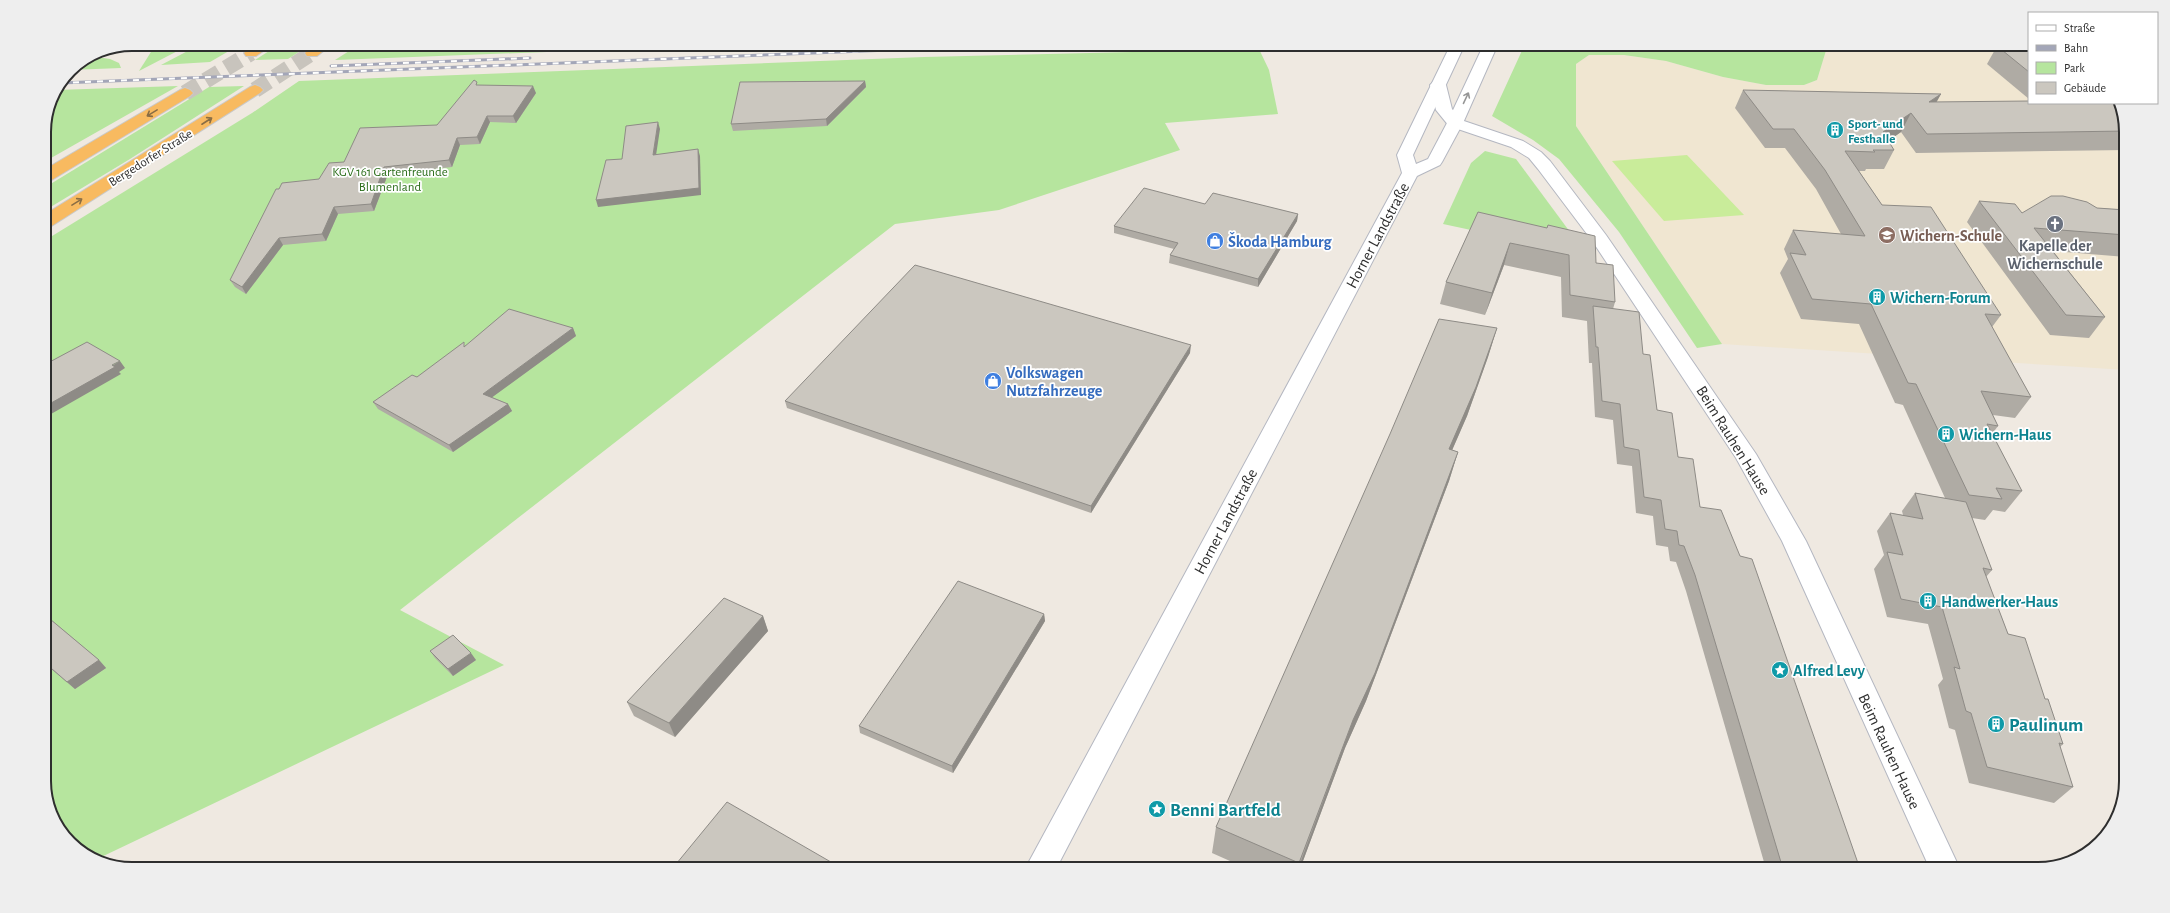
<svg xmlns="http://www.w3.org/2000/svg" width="2170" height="913" font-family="'Alegreya Sans',sans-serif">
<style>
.education{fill:#f0e6d1}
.green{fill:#b6e59e}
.pitch{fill:#c9ec9a}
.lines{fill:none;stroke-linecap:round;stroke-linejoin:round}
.trunk-tunnel{stroke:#c8c4bd;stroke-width:16;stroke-dasharray:16 8;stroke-linecap:butt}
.minor-casing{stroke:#b4b7c1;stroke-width:2}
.secondary-casing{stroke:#b4b7c1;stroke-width:2}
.trunk-casing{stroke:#c9c9c9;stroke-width:2}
.minor{fill:#fff;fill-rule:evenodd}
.secondary{fill:#fff;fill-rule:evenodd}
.trunk{fill:#f8ba60;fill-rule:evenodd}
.rail-casing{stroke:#a3a6b8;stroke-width:3}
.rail{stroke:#fff;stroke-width:2;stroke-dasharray:6;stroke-linecap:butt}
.wall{fill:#afaba4}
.shaded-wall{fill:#8e8b86}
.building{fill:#cbc7bf;stroke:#8e8b86}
.oneway{stroke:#969696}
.oneway2{stroke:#896d44}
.labels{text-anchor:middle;stroke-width:3.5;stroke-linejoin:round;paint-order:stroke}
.far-culture-label{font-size:13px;font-weight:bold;fill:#0d838f;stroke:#fff;text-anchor:start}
.far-street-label{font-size:13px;fill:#2e2e2e;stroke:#fff}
.far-park-label{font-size:13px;fill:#2c6e1b;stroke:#fff}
.street-label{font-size:16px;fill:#2e2e2e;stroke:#fff}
.education-label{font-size:16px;font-weight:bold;fill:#785e54;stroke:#fff;text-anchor:start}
.shop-label{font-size:16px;font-weight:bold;fill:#366cbe;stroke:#fff;text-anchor:start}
.worship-label{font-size:16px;font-weight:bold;fill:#5b616d;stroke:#fff}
.culture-label{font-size:16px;font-weight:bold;fill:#0d838f;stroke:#fff;text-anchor:start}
.near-culture-label{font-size:19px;font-weight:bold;fill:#0d838f;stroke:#fff;text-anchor:start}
.rim{fill:none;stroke:#2e2e2e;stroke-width:2}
</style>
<rect width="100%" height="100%" fill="#efe9e1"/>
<!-- education -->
<polygon class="education" points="1828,44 2029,46 2029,103 2126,127 2126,370 1722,344 1576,126 1576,64 1589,55 1624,55 1666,61 1723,77 1766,85 1804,85 1817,80"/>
<!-- green -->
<g class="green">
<polygon points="156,44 191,44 139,71"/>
<polygon points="201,44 241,44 210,62 161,65"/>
<polygon points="280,44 311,44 288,59 255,60"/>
<polygon points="360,44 753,44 335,60"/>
<polygon points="1525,44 1828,44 1817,80 1804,85 1766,85 1723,77 1666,61 1624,55 1589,55 1576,64 1576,126 1722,344 1697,348 1619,232 1559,159 1533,140 1492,116"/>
<polygon points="1259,49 1269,70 1278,114 1165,123 1180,150 999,210 895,224 400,610 504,665 95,860 62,834 44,787 44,241 252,113 299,81 924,57"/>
<polygon points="90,56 110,59 119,63 121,68 70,70"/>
<path d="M178,86L44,162C44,138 42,111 56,90Z"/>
<polygon points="244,86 130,159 44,211 44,188 209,87"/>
<polygon points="1485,151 1516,159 1587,255 1443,224 1471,163"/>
</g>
<!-- pitch -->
<polygon class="pitch" points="1687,155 1744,215 1664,221 1612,161"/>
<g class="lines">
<!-- trunk-tunnel -->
<g class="trunk-tunnel">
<polyline points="255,90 312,53"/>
<polyline points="185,93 251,53"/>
</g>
<defs>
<polygon id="minor" points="1438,80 1443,82 1446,85 1452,109 1461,120 1523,141 1541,152 1550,161 1606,235 1756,454 1806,541 1960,869 1930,869 1782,541 1736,458 1593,242 1538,169 1529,158 1511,147 1449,126 1436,110 1430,85 1433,82"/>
<polygon id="secondary" points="1451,44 1465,44 1413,155 1416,164 1428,159 1447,123 1484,44 1498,44 1463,123 1442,162 1440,165 1417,176 1056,869 1025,869 1402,173 1397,155"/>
<g id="trunk">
<polygon points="256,44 273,44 256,56 246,56 244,53"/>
<polygon points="316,44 332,44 317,56 307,56 305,53"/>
<polygon points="255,85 260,87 263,90 260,93 50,227 44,228 44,215 250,87"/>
<polygon points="185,88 190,90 193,93 190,96 50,181 44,182 44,170 180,90"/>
</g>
</defs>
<!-- minor casing -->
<use href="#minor" class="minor-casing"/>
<!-- secondary casing -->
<use href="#secondary" class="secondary-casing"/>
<!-- trunk casing -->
<use href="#trunk" class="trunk-casing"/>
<!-- minor -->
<use href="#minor" class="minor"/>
<!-- secondary -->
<use href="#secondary" class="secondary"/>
<!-- trunk -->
<use href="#trunk" class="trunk"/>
<defs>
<g id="rail">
<polyline points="331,66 530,58"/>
<polyline points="61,83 1040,44"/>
</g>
</defs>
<!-- rail casing -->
<use href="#rail" class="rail-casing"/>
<!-- rail -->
<use href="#rail" class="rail"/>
</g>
<!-- wall -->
<g class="wall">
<polygon points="1997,46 2029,46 2029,99 1987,64"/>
<polygon points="865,81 866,87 827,126 733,131 731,124"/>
<polygon points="479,85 536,93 516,123 490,122 480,144 460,145 452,167 388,174 374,211 338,214 326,241 283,245 246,294 235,287 230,280 279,189 319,179 344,162 437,125"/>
<polygon points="1743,90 1941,94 1936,102 2126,127 2126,150 1916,153 1901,132 1888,141 1894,150 1884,169 1866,169 1865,171 1859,171 1882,205 2001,315 1992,327 2031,397 2015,418 1993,415 1998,426 1992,434 2022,491 2005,512 1993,510 1985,520 1972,518 1992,570 1986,577 2008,634 2045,699 2063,744 2060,747 2073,787 2054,803 1969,783 1955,730 1949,728 1938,685 1943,679 1928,624 1887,617 1874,569 1884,555 1877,531 1890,513 1903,515 1902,511 1915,493 1945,498 1903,405 1895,403 1859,324 1801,319 1780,273 1788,259 1784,249 1793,230 1841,234 1816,189 1785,148 1765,148 1735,108"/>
<polygon points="1979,201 2022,213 2097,208 2126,210 2126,257 2053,251 2105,317 2089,338 2050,335 1967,222"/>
<polygon points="1205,204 1298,214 1297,221 1258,287 1169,263 1170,255 1174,249 1114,233 1114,226"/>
<polygon points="1478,212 1596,263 1615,302 1613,309 1643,354 1657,410 1678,457 1860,869 1766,869 1686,591 1676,562 1670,561 1668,547 1656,545 1653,516 1636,513 1632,466 1617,464 1613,420 1595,417 1592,363 1589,363 1587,321 1562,317 1561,277 1504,265 1485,315 1440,304 1446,282"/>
<polygon points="573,328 576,336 492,397 508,404 512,411 453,452 378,409 373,402 417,377 466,345"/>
<polygon points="1497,328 1488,357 1467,416 1452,450 1458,452 1449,481 1366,701 1345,748 1300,869 1248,869 1212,853 1216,827"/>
<polygon points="1190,353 1091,513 787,408 785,401"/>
<polygon points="2126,400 2126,412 2121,406"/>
<polygon points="44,614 99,660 106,668 75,689 44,663"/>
<polygon points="1044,614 1045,621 953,773 860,733 859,726"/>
<polygon points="763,616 768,631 675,737 634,716 627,702"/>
<polygon points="430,651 476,660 453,676 435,658"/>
</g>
<!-- shaded-wall -->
<g class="shaded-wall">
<polygon points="865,81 866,87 827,126 826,119"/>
<polygon points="533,86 536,93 516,123 513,116"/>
<polygon points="1941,94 1931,112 1929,102"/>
<polygon points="1911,113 1901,132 1875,150 1883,132"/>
<polygon points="487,116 490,122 480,144 477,137"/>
<polygon points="658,122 660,129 655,162 653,155"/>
<polygon points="457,138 460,145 452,167 449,160"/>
<polygon points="698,149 700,156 701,195 598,207 596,200"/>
<polygon points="384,167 388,174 374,211 371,204"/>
<polygon points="334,207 338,214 326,241 322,234"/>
<polygon points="1298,214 1297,221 1258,287 1258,279"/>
<polygon points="279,238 283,245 246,294 242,287"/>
<polygon points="1510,243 1504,265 1485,315 1492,293"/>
<polygon points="573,328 576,336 487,401 483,394"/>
<polygon points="1497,328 1488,357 1467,416 1440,478 1449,449"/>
<polygon points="1191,345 1190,353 1091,513 1091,506"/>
<polygon points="120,361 125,368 119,372 121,374 44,418 44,407"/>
<polygon points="508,404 512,411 453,452 449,445"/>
<polygon points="1458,452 1449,481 1366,701 1345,748 1300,869 1298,869 1353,720"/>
<polygon points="1044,614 1045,621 953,773 952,766"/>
<polygon points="763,616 768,631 675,737 669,723"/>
<polygon points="471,653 476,660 453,676 448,669"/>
<polygon points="99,660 106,668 75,689 67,682"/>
</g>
<!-- building -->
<g class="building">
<polygon points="1997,46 2029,46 2029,72"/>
<polygon points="474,80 477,82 476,85 533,86 513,116 487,116 477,137 457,138 449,160 384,167 371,204 334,207 322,234 279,238 242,287 230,280 276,189 279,189 282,183 319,179 329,163 344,162 360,128 437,125"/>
<polygon points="865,81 826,119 731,124 740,82"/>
<polygon points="1743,90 1941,94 1929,102 2029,101 2029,103 2118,103 2126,127 2126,131 1927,134 1911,113 1883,132 1894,150 1873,150 1875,152 1845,151 1882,205 1931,207 2001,315 1985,314 2031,397 1981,391 1998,426 1987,424 2022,491 1996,488 2002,499 1969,495 1916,384 1908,383 1871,304 1812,299 1790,253 1806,255 1793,230 1865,236 1825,170 1794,129 1773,129"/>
<polygon points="658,122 653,155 698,149 699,188 596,200 606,160 622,159 626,126"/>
<polygon points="1144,188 1205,204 1213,193 1298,214 1258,279 1170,255 1178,243 1114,226"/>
<polygon points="2051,196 2063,196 2087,202 2097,208 2126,210 2126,235 2034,228 2105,317 2066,315 1979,201 2015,204 2022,213"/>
<polygon points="1478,212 1547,228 1548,225 1595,236 1596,263 1613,265 1615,302 1570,295 1569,255 1510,243 1492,293 1446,282"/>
<polygon points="915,265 1191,345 1091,506 785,401"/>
<polygon points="1593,306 1639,312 1643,354 1650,355 1657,410 1672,413 1678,457 1693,459 1700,507 1721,510 1740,556 1752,559 1860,869 1783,869 1695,575 1684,546 1679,545 1677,531 1665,529 1661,500 1644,497 1639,450 1624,447 1620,404 1602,401 1598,347 1596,347"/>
<polygon points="509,309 573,328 483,394 508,404 449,445 373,402 412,375 417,377 464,342 464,347"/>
<polygon points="1439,319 1497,328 1476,387 1449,449 1458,452 1375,673 1353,720 1299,863 1216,827 1390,434"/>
<polygon points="87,342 120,361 112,365 115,367 44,407 44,365"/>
<polygon points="1915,493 1966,502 1992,570 1983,568 2008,634 2025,638 2045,699 2048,699 2063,744 2059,743 2073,787 1987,767 1971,713 1966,711 1954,667 1960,669 1942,607 1901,599 1887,552 1903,555 1890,513 1923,519"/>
<polygon points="958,581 1044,614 952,766 859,726"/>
<polygon points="724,598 763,616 669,723 627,702"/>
<polygon points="44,614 99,660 67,682 44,662"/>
<polygon points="453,635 471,653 448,669 430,651"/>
<polygon points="727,802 843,869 672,869"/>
</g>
<!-- one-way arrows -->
<defs><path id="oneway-shaft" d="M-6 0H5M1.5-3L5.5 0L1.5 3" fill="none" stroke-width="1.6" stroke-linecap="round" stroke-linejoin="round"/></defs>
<use class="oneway" href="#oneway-shaft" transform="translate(1466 98) rotate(-65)"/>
<g class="oneway2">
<use href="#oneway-shaft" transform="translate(152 113) rotate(149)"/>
<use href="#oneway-shaft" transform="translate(207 121) rotate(-33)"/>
<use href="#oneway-shaft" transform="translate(77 202) rotate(-32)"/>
</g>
<!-- icons -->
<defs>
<symbol id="building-disc" viewBox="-11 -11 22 22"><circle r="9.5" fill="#0f9aa8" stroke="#fff"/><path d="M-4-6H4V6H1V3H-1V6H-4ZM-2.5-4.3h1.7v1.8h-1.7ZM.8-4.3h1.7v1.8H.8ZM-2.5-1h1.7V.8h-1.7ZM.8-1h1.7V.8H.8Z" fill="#fff"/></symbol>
<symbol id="church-disc" viewBox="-11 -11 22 22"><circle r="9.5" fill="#6b7280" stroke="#fff"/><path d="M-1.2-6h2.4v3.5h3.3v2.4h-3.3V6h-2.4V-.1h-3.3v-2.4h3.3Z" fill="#fff"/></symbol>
<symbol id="school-disc" viewBox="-11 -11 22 22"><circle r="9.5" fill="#8d6e63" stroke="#fff"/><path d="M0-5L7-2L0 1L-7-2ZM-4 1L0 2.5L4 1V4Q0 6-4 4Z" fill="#fff"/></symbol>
<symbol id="shop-disc" viewBox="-11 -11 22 22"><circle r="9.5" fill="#3f7fe0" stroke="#fff"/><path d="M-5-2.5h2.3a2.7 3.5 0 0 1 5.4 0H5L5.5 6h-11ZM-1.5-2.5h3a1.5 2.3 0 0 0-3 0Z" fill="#fff"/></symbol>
<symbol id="sight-disc" viewBox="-11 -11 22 22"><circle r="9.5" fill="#0f9aa8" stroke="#fff"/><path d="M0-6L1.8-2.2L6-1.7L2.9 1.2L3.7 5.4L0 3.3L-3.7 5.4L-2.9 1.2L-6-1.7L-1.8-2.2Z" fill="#fff"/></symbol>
</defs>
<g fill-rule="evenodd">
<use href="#building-disc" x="1825" y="120" width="20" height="20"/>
<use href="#church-disc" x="2045" y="214" width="20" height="20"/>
<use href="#school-disc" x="1877" y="225" width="20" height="20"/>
<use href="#shop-disc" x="1205" y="231" width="20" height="20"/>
<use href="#building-disc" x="1867" y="287" width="20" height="20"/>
<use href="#shop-disc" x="983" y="371" width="20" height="20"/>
<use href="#building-disc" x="1936" y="424" width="20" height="20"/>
<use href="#building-disc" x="1918" y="591" width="20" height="20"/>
<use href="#sight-disc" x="1770" y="660" width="20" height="20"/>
<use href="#building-disc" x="1986" y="714" width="20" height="20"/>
<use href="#sight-disc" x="1147" y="799" width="20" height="20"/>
</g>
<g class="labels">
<!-- far-culture labels -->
<g class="far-culture-label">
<text x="1848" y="128">Sport- und<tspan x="1848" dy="15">Festhalle</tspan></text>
</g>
<!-- far-street labels -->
<g class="far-street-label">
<text transform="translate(150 157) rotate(-32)" y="5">Bergedorfer Straße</text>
</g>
<!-- far-park labels -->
<g class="far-park-label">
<text x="390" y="176">KGV 161 Gartenfreunde<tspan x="390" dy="15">Blumenland</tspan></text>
</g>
<!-- street labels -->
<g class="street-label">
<text transform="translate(1377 235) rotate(-62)" y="6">Horner Landstraße</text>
<text transform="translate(1734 440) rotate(58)" y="6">Beim Rauhen Hause</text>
<text transform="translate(1225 521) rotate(-62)" y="6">Horner Landstraße</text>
<text transform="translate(1890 751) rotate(65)" y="6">Beim Rauhen Hause</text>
</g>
<!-- education labels -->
<g class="education-label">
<text x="1900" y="241">Wichern-Schule</text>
</g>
<!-- shop labels -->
<g class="shop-label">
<text x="1228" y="247">Škoda Hamburg</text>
<text x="1006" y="378">Volkswagen<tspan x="1006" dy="18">Nutzfahrzeuge</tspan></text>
</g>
<!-- worship labels -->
<g class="worship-label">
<text x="2055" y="251">Kapelle der<tspan x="2055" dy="18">Wichernschule</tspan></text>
</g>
<!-- culture labels -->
<g class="culture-label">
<text x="1890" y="303">Wichern-Forum</text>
<text x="1959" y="440">Wichern-Haus</text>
<text x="1941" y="607">Handwerker-Haus</text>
<text x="1793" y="676">Alfred Levy</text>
</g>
<!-- near-culture labels -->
<g class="near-culture-label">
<text x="2009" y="731">Paulinum</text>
<text x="1170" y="816">Benni Bartfeld</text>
</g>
</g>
<!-- crop -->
<path d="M0 0H2170V913H0ZM132 51H2038A81 81 0 0 1 2119 132V781A81 81 0 0 1 2038 862H132A81 81 0 0 1 51 781V132A81 81 0 0 1 132 51Z" fill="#eee" fill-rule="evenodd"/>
<path class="rim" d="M132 51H2038A81 81 0 0 1 2119 132V781A81 81 0 0 1 2038 862H132A81 81 0 0 1 51 781V132A81 81 0 0 1 132 51Z"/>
<!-- legend -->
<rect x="2028" y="12" width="130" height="92" fill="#ffffff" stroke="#ababab"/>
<rect x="2036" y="25" width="20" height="6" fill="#ffffff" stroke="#ababab"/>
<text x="2064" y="32" font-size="12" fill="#2e2e2e">Straße</text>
<rect x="2036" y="45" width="20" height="6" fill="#a3a6b8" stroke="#ababab"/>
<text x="2064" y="52" font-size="12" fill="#2e2e2e">Bahn</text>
<rect x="2036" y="62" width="20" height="12" fill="#b6e59e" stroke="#ababab"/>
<text x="2064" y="72" font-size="12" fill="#2e2e2e">Park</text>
<rect x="2036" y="82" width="20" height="12" fill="#cbc7bf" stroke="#ababab"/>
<text x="2064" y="92" font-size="12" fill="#2e2e2e">Gebäude</text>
</svg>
